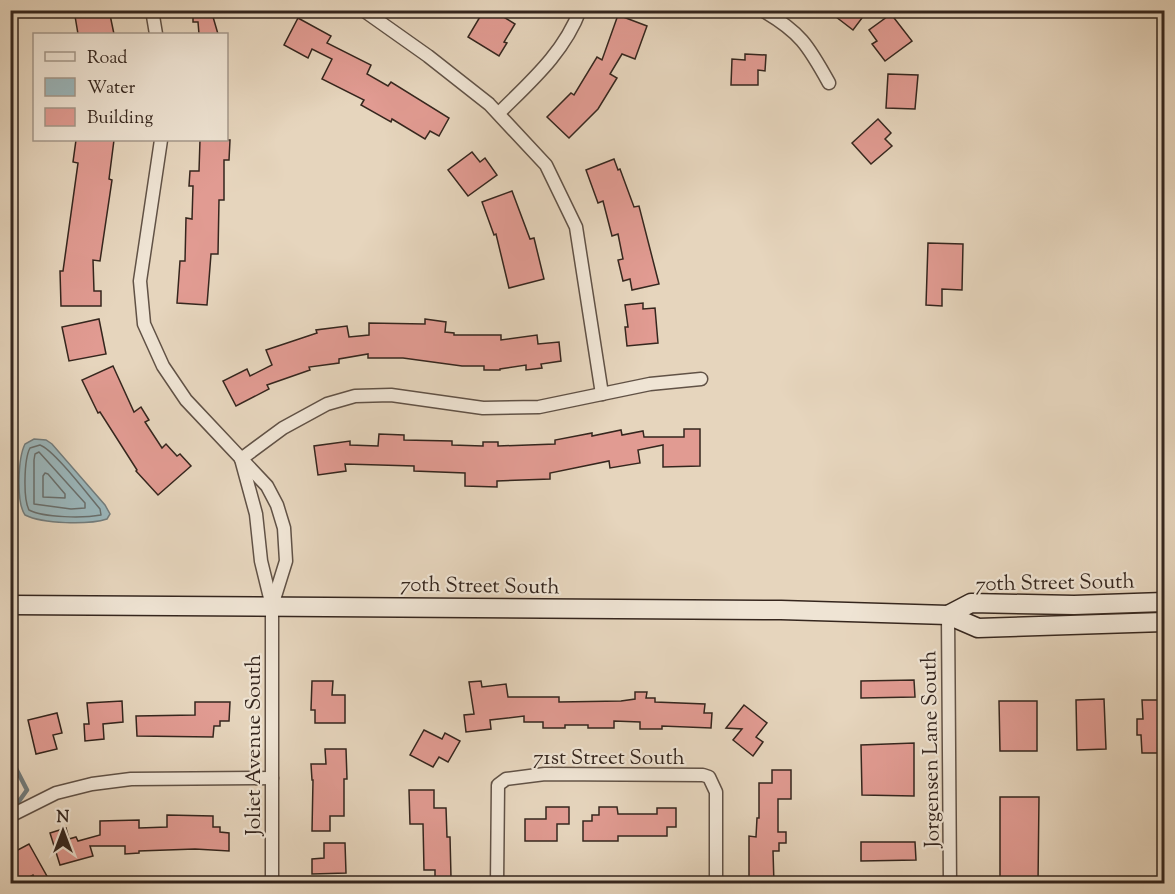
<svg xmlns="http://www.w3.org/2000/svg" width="1175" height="894" font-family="'Sorts Mill Goudy',serif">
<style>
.water{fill:#9ab6bb;stroke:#727c7c;stroke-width:1.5}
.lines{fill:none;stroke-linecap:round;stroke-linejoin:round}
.shore{stroke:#686e6c;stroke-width:1.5}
.stream{stroke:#727c7c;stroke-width:4.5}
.building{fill:#e19b92;stroke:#35261e;stroke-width:1.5}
.minor-casing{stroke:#615246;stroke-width:15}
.secondary-casing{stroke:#35261e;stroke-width:21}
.minor{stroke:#efe4d4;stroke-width:12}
.secondary{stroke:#efe4d4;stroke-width:18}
.labels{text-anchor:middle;stroke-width:4.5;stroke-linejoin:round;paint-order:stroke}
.street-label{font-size:21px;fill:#35261e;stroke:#efe4d4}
</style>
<rect width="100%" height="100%" fill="#e6d5bd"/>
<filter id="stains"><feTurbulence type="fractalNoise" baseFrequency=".00333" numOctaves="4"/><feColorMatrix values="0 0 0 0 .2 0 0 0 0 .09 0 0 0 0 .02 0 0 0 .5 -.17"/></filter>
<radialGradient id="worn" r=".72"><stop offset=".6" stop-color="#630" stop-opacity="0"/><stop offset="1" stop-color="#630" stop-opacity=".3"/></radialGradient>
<!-- water -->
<path class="water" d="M34,439L46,440L52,444L105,505L110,514L107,519C88,525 43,524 25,515C16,502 18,458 25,444Z"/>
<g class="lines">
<!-- shore -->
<g class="shore">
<path d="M40,445C54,450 88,495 100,509L101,515C84,518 44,518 29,510C23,499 24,459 30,448Z"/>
<polygon points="39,452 85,503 85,508 71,509 34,504 34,460 35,454"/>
<polygon points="45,473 48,474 65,494 65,498 43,497 43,476"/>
</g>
<!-- stream -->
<polyline class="stream" points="10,757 27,790 12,811"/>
</g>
<!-- building -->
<g class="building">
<polygon points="74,10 109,10 114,34 78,34"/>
<polygon points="193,10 211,10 218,34 199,34 198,22 193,22"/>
<polygon points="484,10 492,10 515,24 504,42 507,43 499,56 468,37"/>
<polygon points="827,10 868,10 853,30"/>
<polygon points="891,14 912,41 885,61 872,44 877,41 869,30"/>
<polygon points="618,15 647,26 635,59 622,54 610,74 617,78 598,109 569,138 547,117 571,93 574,95 597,57 602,60"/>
<polygon points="298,18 331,36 327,43 371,65 367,74 388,86 391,82 449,118 439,136 430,131 425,139 392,119 391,122 361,105 364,100 322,79 332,59 312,49 308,58 284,45"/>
<polygon points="745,54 766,55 765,71 758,70 758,85 731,85 732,59 745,60"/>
<polygon points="888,74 918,75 915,109 886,108"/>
<polygon points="878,119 891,133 885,139 892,146 871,164 852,143"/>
<polygon points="76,140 114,140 109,179 112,180 100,261 93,260 94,291 101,291 101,306 61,306 60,271 63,271 78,163 73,162"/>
<polygon points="200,140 230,140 229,160 224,160 224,200 219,200 218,254 211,254 207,305 177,303 180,261 185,261 186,218 192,219 193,186 189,186 190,171 199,171"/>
<polygon points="472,152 480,162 485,158 497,175 468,196 448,170"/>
<polygon points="614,159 618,170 620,169 634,207 639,206 659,284 632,290 630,279 623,281 618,260 623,259 618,234 612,236 603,201 598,203 586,170"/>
<polygon points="512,191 530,239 534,238 544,279 509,288 496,234 494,235 482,202"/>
<polygon points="928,243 963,244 962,290 942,289 942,306 926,305"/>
<polygon points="643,303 643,309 655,308 658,343 627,346 625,327 628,327 625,305"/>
<polygon points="99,319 106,354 69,361 62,327"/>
<polygon points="425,319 446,322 445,332 454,333 454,335 501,335 501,340 537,335 538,344 559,342 561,361 541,364 542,368 526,370 526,365 500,369 500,370 484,370 484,366 462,366 403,358 368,358 368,354 339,359 339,363 309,367 310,370 267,385 269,389 236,406 223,381 247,369 250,376 272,365 266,350 317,333 316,330 347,326 349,337 369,335 369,323 425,324"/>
<polygon points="113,366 134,412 141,407 149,420 145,422 162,448 166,444 177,456 180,454 191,466 158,495 136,471 137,470 100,412 98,413 82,380"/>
<polygon points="684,429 700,429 700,466 663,467 663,445 638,450 640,463 610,468 609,461 550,473 550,479 497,481 497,487 465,486 465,473 414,471 414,466 345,464 346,471 318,475 314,446 350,441 350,445 378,446 379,434 404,435 404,440 452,441 452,445 483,446 483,442 498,442 498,446 555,444 555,440 592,433 592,436 621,430 622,435 643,431 644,437 684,437"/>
<polygon points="914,680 915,697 861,698 861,681"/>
<polygon points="312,681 333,681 332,695 345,695 345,723 315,723 315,710 311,710"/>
<polygon points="481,681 482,687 506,684 508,697 559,697 559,702 621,701 635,699 635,692 647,692 646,698 655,698 655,702 705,704 704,713 712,713 711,728 662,726 662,729 640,729 640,722 614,721 614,728 588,728 588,725 565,725 565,728 543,728 543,722 524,722 524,716 490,720 491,729 466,732 464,715 474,714 469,682"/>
<polygon points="1104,699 1106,749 1077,750 1076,700"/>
<polygon points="1142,700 1164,700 1164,753 1142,753 1141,735 1137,735 1137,719 1143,719"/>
<polygon points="122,701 123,722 103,724 104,739 85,741 84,724 89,724 87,703"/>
<polygon points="999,701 1037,701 1037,751 1000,751"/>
<polygon points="195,702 230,702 229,721 220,721 220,726 214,726 213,737 137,736 136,716 195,715"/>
<polygon points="744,705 767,723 756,737 763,742 753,756 733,740 742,729 726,728"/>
<polygon points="57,713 62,733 53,735 57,749 36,754 28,720"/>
<polygon points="424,730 442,739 445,733 460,741 448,762 439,757 433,767 410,755"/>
<polygon points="914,743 914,796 862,795 861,745"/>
<polygon points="325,749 346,749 347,779 344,779 344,816 330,816 330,831 312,831 313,780 312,780 311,764 326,764"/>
<polygon points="772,770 791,770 791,799 778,799 778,832 786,832 786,843 779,843 779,851 773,851 774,884 749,884 749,836 756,837 757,818 759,818 759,783 772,783"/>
<polygon points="409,790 434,790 434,808 446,808 447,837 450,837 451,877 435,877 435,870 424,870 423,824 410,824"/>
<polygon points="1000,797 1039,797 1038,884 1000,884"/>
<polygon points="546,807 569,807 569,824 557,824 557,841 525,841 525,819 546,819"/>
<polygon points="599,807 617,807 618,814 657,814 657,808 676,808 676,827 667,827 667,836 618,836 618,841 583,841 583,821 592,821 592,815 599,815"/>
<polygon points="167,815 213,816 213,827 220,827 220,832 229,833 229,851 195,849 139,851 139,853 125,854 125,846 90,846 93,856 60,865 50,833 66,828 69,839 76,837 78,841 100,835 100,821 139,820 139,828 167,827"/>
<polygon points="861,842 915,842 916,860 861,861"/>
<polygon points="324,843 345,843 346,873 312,874 312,859 324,858"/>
<polygon points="29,844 48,878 37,884 33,875 17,884 10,884 10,867 17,864 12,853"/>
</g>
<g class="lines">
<defs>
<g id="minor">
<polyline points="152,10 156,34"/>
<polyline points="363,10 428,56 489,104 546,165 576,227 602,394"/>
<path d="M762,10C800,32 808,45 829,83"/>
<path d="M499,113C530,82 564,53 580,10"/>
<polyline points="161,140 140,281 144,324 163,366 186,400 267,486 277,505 284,528 286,561 272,606"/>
<polyline points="241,459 283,428 327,404 355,396 391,395 483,408 539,407 650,384 701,379"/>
<polyline points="241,459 256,514 261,561 272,606 272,884"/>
<polyline points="948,615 950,884"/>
<polyline points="10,816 56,793 92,784 131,779 272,778"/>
<polyline points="497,884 498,785 506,779 545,774 703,775 709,777 716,792 716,884"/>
</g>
<g id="secondary">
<polyline points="10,605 781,610 948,615 978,628 1164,622"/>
<polyline points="948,615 971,603 1074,605 1164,602"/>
</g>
</defs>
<!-- minor casing -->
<use href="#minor" class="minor-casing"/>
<!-- secondary casing -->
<use href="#secondary" class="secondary-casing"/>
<!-- minor -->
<use href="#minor" class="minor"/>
<!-- secondary -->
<use href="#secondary" class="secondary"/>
</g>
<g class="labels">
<!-- street labels -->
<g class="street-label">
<text transform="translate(1055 582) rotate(-1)" y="7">70th Street South</text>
<text transform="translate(480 585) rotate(1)" y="7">70th Street South</text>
<text transform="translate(253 745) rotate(-90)" y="7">Joliet Avenue South</text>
<text transform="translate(930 749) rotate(-91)" y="7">Jorgensen Lane South</text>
<text x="609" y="764">71st Street South</text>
</g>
</g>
<!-- margin -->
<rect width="1175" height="894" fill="none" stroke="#e6d5bd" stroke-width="36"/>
<rect x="12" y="12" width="1151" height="870" fill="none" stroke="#35261e" stroke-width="3"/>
<rect x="18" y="18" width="1139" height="858" fill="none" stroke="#35261e" stroke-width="1.5"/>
<!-- legend -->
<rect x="33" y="33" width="195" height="108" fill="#efe4d4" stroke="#a5988b" stroke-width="1.5"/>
<rect x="45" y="52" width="30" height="9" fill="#efe4d4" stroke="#a5988b" stroke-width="1.5"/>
<text x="87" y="63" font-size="18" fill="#35261e">Road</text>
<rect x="45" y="78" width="30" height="18" fill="#9ab6bb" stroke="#a5988b" stroke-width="1.5"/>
<text x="87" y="93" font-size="18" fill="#35261e">Water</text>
<rect x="45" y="108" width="30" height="18" fill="#e19b92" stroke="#a5988b" stroke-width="1.5"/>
<text x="87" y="123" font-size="18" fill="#35261e">Building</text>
<!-- north arrow -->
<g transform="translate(63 831)" stroke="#efe4d4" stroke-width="4.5" paint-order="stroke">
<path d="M0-4.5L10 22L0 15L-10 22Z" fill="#35261e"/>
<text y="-9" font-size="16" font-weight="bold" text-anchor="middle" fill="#35261e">N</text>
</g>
<rect width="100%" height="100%" filter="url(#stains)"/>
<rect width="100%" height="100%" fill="url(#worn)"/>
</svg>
